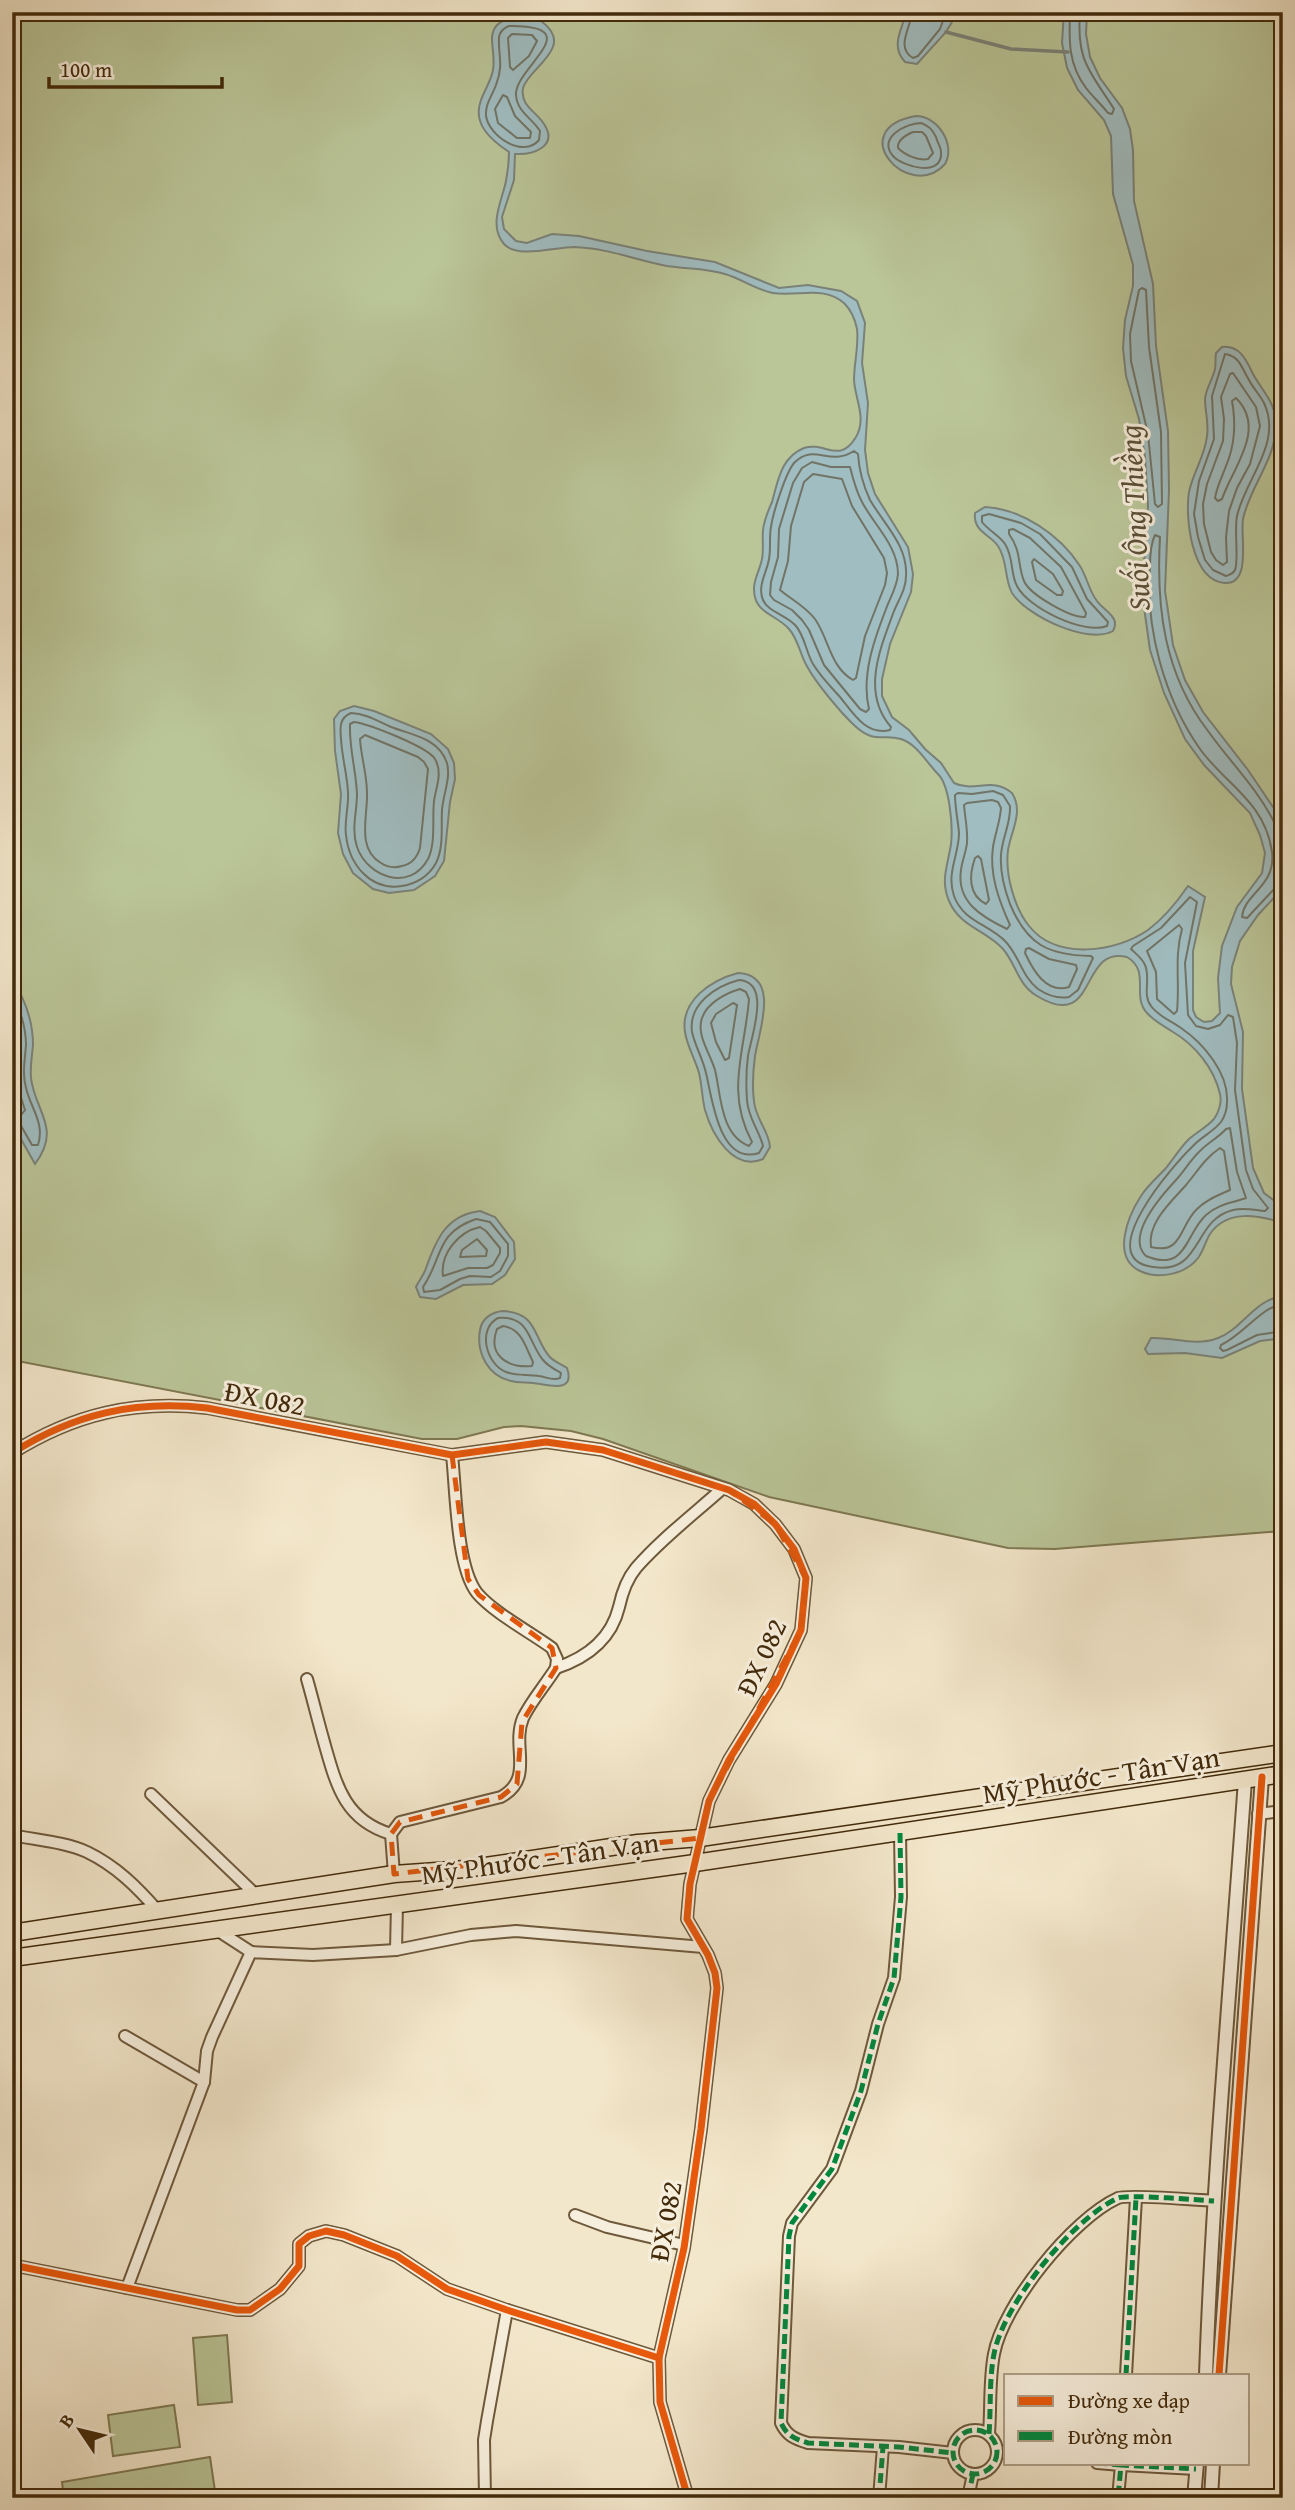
<svg xmlns="http://www.w3.org/2000/svg" width="1295" height="2510" font-family="'Gentium Book Plus',serif">
<style>
.green{fill:#bac598;stroke:#7e7852;stroke-width:2}
.water{fill:#a0bdc1;stroke:#7a8278;stroke-width:2}
.lines{fill:none;stroke-linecap:round;stroke-linejoin:round}
.shore{stroke:#717466;stroke-width:2}
.stream{stroke:#7a8278;stroke-width:3.5}
.minor-casing{stroke:#6e593b;stroke-width:14}
.tertiary-casing{stroke:#6e593b;stroke-width:16}
.primary-casing{stroke:#422a0b;stroke-width:19}
.minor{stroke:#f7efdd;stroke-width:10}
.tertiary{stroke:#f7efdd;stroke-width:12}
.primary{stroke:#f3e7cb;stroke-width:16}
.quiet{stroke:#00873e;stroke-width:5;stroke-dasharray:10 5;stroke-linecap:butt}
.cycleway-casing{stroke:#f7efdd;stroke-width:11}
.cycleway{stroke:#e8590c;stroke-width:7}
.marked{fill:none;stroke:#e0570c;stroke-width:5;stroke-dasharray:14 9;stroke-linejoin:round}
.labels{text-anchor:middle;stroke-width:6;stroke-linejoin:round;paint-order:stroke}
.street-label{font-size:28px;fill:#422a0b;stroke:#f7efdd}
.water-label{font-size:30px;font-style:italic;fill:#5a4f38;stroke:#f7efdd}
</style>
<rect width="100%" height="100%" fill="#f3e7cb"/>
<filter id="stains"><feTurbulence type="fractalNoise" baseFrequency=".00286" numOctaves="4"/><feColorMatrix values="0 0 0 0 .2 0 0 0 0 .09 0 0 0 0 .02 0 0 0 .5 -.17"/></filter>
<radialGradient id="worn" r=".72"><stop offset=".6" stop-color="#630" stop-opacity="0"/><stop offset="1" stop-color="#630" stop-opacity=".3"/></radialGradient>
<!-- green -->
<g class="green">
<polygon points="12,12 1283,12 1283,1531 1055,1549 1008,1548 769,1497 603,1439 571,1431 521,1426 504,1427 457,1439 422,1439 12,1360"/>
<polygon points="227,2335 232,2402 198,2405 193,2338"/>
<polygon points="174,2405 180,2447 113,2456 108,2415"/>
<polygon points="210,2457 216,2498 64,2498 62,2482"/>
</g>
<!-- water -->
<g class="water">
<path d="M906,12H953L952,22L946,32L917,64L905,62C890,45 902,31 906,12Z"/>
<path d="M1064,12H1087L1086,34L1090,57L1100,78L1122,108L1130,129L1133,150L1134,201L1153,284L1156,346L1168,431L1169,490L1165,591L1173,645L1185,680L1203,712L1248,770L1279,816L1283,827V888L1258,915L1240,941L1232,967L1231,984L1243,1032L1242,1089L1253,1168L1264,1193L1283,1207V1223C1258,1215 1227,1209 1210,1234C1205,1242 1204,1250 1198,1258C1186,1274 1159,1280 1140,1271C1111,1257 1128,1216 1141,1196C1148,1185 1158,1177 1166,1168C1174,1158 1180,1148 1189,1139C1197,1132 1207,1127 1214,1119C1219,1112 1222,1102 1220,1094C1214,1068 1195,1045 1173,1032C1164,1026 1154,1021 1147,1013C1131,996 1151,971 1127,957C1079,945 1098,1033 1037,996C1018,985 1016,964 1003,949C986,930 960,927 949,901C940,880 948,865 951,844C953,827 950,786 938,774C927,763 917,744 901,739C882,733 875,745 854,725C842,714 816,683 808,668C800,656 799,640 789,629C775,613 753,614 754,587C755,577 760,569 762,559C764,549 762,540 763,530C764,520 768,511 772,502C778,481 781,457 804,448C825,441 839,465 856,437C867,418 855,399 854,380C854,363 859,345 857,329C855,319 851,310 844,303C823,285 797,297 773,293C756,290 742,279 725,274C706,268 687,269 667,266C636,260 607,248 574,247C555,247 517,259 504,244C488,225 502,201 506,181C508,171 509,161 509,152C491,140 472,124 481,100C485,89 491,81 493,70C495,58 492,49 492,38C493,14 525,16 541,21C577,47 528,68 523,88C520,106 536,111 544,124C559,147 532,155 515,154L514,180L502,217L504,229L516,241L527,243L552,234L579,236L647,251L715,262L779,288L808,285L841,291L857,301L865,323L862,363L868,403L865,450L868,473L875,494L908,547L913,574L911,592L890,644L882,679V696L892,717L909,730L925,749L941,763L954,783C974,793 993,776 1012,793C1024,812 1011,831 1008,850C1005,874 1014,907 1029,926C1057,961 1116,952 1148,930C1164,918 1177,902 1188,886L1205,897L1193,951V1010L1196,1017L1204,1022L1212,1021L1220,1013L1218,978L1222,946L1237,907L1262,873L1265,853L1260,835L1250,813L1204,765L1185,739L1164,693L1150,650L1142,593L1148,505L1145,458L1139,419L1126,376L1123,348L1125,320L1133,286V265L1113,194L1111,136L1104,120L1078,90L1067,68L1062,43Z"/>
<path d="M916,116C938,116 956,145 945,164C909,204 842,129 916,116Z"/>
<path d="M1222,347C1239,345 1246,359 1252,372C1261,390 1276,402 1276,424C1276,460 1250,486 1243,519C1240,536 1252,584 1225,583C1191,581 1185,516 1189,492C1193,472 1205,456 1207,436C1209,423 1205,411 1205,399C1206,388 1213,379 1215,369C1216,364 1215,358 1216,353Z"/>
<path d="M985,507C1022,509 1060,535 1080,566C1087,577 1089,591 1097,601C1104,611 1121,617 1113,631C1088,645 1027,616 1012,593C1004,578 1008,561 998,546C990,534 973,532 975,513Z"/>
<polygon points="354,706 374,711 431,734 448,749 454,763 455,779 450,802 444,861 435,876 414,890 389,893 373,889 353,873 343,854 338,833 341,794 335,751 334,719 340,711"/>
<path d="M738,973C781,975 759,1031 755,1056C753,1071 752,1086 754,1101C755,1118 769,1131 770,1147L763,1159C733,1172 712,1134 705,1110C702,1098 702,1085 699,1073C695,1059 687,1046 685,1032C680,1000 712,980 738,973Z"/>
<path d="M12,979C25,999 33,1021 33,1045C32,1056 30,1067 31,1078C35,1112 62,1128 35,1164L12,1123Z"/>
<path d="M480,1211L495,1217L514,1242L515,1259L505,1275L492,1284L463,1285L436,1299L420,1297L416,1287C419,1280 424,1275 426,1268C436,1240 446,1215 480,1211Z"/>
<path d="M1283,1296V1338L1260,1341L1222,1358L1185,1353L1148,1354L1145,1349L1151,1338C1173,1337 1195,1347 1218,1338C1242,1329 1255,1299 1283,1296Z"/>
<path d="M503,1311C538,1313 533,1337 549,1356C554,1362 561,1364 567,1368C576,1395 546,1384 533,1383C526,1382 519,1383 511,1381C488,1376 476,1353 480,1330C482,1318 492,1312 503,1311Z"/>
</g>
<g class="lines">
<!-- shore -->
<g class="shore">
<path d="M912,12C911,28 895,47 913,58L918,56L940,29L946,12"/>
<path d="M1070,12C1069,40 1068,64 1086,88C1093,97 1101,104 1108,113L1112,114L1114,109C1090,71 1076,61 1080,12"/>
<path d="M509,26C591,25 514,68 516,95C517,112 532,118 540,131L539,140C523,159 489,136 486,116C485,104 492,96 496,85C504,64 498,56 499,37C500,31 504,28 509,26Z"/>
<polygon points="512,34 532,35 537,41 529,56 513,70 510,67 508,38"/>
<polygon points="503,95 507,97 515,116 531,132 530,138 517,138 498,123 495,109"/>
<path d="M921,123C929,126 932,129 936,137C937,142 941,147 941,152C943,178 903,167 893,156C877,138 906,123 921,123Z"/>
<path d="M913,132H922L926,136L933,153L928,159C918,161 905,155 898,148C897,140 906,135 913,132Z"/>
<polygon points="1142,288 1146,290 1149,347 1161,432 1162,504 1158,507 1155,504 1148,434 1131,361 1130,334 1139,290"/>
<path d="M1225,354C1240,356 1242,369 1249,380C1253,388 1260,395 1264,403C1283,443 1245,479 1237,516C1234,530 1239,560 1235,570C1233,574 1231,574 1226,576L1213,570L1205,560L1198,537L1194,514L1199,481L1214,439L1212,396Z"/>
<polygon points="1233,373 1256,407 1260,426 1250,464 1237,488 1229,511 1226,537 1227,562 1223,565 1216,560 1211,552 1204,524 1203,504 1207,484 1223,441 1224,419 1221,397 1230,374"/>
<path d="M1236,398C1267,429 1233,467 1222,499L1218,501L1215,498C1217,486 1222,477 1226,466C1235,445 1236,423 1232,401Z"/>
<path d="M854,451L858,454C859,470 863,485 870,500C884,524 908,546 906,576C906,589 899,599 894,611C880,649 861,693 891,727L890,730C866,736 853,713 840,697C831,687 821,677 813,664C806,652 805,637 796,626C787,615 768,612 763,600C757,586 767,572 769,559C771,548 769,537 771,527C773,513 786,471 795,462C815,443 829,467 854,451Z"/>
<path d="M812,462L831,467H850C853,479 856,491 862,502C874,525 898,546 898,574C897,587 890,598 886,609C874,640 861,676 869,709L866,712L860,709L824,665L809,630L802,620L792,610L774,600L770,595L771,582L778,557L779,529L793,483L802,468Z"/>
<path d="M813,474L842,479L852,506L884,558L887,573L885,585L865,636L856,678L853,680C830,667 829,639 815,619C805,606 792,600 780,590L788,561L791,526L804,482Z"/>
<path d="M989,514L1021,523L1040,534L1072,567L1087,599L1108,622L1107,626C1084,635 1028,608 1017,586C1010,573 1014,558 1005,544C999,535 989,531 982,522V516Z"/>
<path d="M1013,529L1030,538L1061,567L1086,613L1085,617C1071,618 1030,595 1024,581C1017,564 1022,552 1009,534V530Z"/>
<polygon points="1034,559 1053,574 1063,591 1062,595 1057,595 1036,580 1032,562"/>
<path d="M351,713C367,714 377,721 391,727C412,735 439,738 447,763C451,778 443,795 442,810C441,827 444,847 436,863C429,876 416,884 402,886C370,891 349,864 346,835C344,821 349,807 348,792C347,774 342,757 341,739C340,728 339,718 351,713Z"/>
<path d="M354,722C369,724 428,747 435,759C443,773 436,787 434,801C432,819 436,843 428,859C410,892 368,878 357,847C351,829 357,812 357,794C356,770 349,748 350,724Z"/>
<path d="M365,735L418,757L424,762L428,769L420,848C417,858 412,864 402,866C395,868 387,867 381,863C356,849 368,815 367,793C367,774 361,757 360,739Z"/>
<path d="M993,791L1003,795L1010,806C1011,823 1002,838 1001,855C1000,871 1004,888 1010,904C1027,945 1048,955 1091,956L1093,958L1078,990L1069,997C1058,999 1047,995 1038,989C1022,977 1019,955 1005,941C988,924 963,921 954,896C946,873 959,855 959,833C958,820 955,808 955,795L958,793L972,794Z"/>
<path d="M992,800L998,802L1001,808C1000,822 995,834 993,847C989,874 999,901 1010,925L1007,929C982,917 956,902 961,870C962,861 966,852 967,843C968,830 965,818 964,805L967,803Z"/>
<path d="M1283,826L1274,822C1257,788 1230,762 1208,731C1164,674 1156,607 1160,537L1155,535C1151,543 1150,555 1150,566C1145,627 1164,698 1200,749C1226,785 1265,802 1272,852C1276,887 1244,893 1242,917L1247,918L1275,888L1283,886"/>
<path d="M978,856L981,859L989,900L986,904C968,895 969,875 975,858Z"/>
<path d="M1190,897L1197,902L1185,963L1188,1015L1196,1026L1208,1029L1220,1025L1228,1015L1233,1017L1237,1043L1235,1090L1246,1170L1253,1189L1268,1208L1265,1211C1254,1210 1244,1207 1233,1210C1192,1220 1203,1275 1153,1267C1090,1259 1175,1163 1193,1146C1201,1137 1213,1132 1221,1122C1225,1116 1227,1109 1227,1102C1229,1073 1203,1043 1181,1028C1171,1021 1158,1016 1151,1006C1142,995 1151,978 1145,965C1142,958 1136,954 1131,949L1133,946L1161,928Z"/>
<path d="M1179,925L1182,929C1174,957 1180,983 1177,1011L1174,1014L1157,999L1156,972L1147,951Z"/>
<path d="M1029,948L1049,959L1076,965L1077,969L1069,987C1046,994 1033,970 1025,953L1026,949Z"/>
<path d="M739,980C772,982 751,1037 748,1056C746,1071 746,1086 747,1100C748,1118 759,1130 763,1146L759,1153C719,1166 712,1097 706,1073C703,1059 695,1046 692,1032C688,1004 716,986 739,980Z"/>
<path d="M740,989L746,992L749,999C745,1051 725,1092 752,1142L749,1146C720,1135 721,1094 715,1070C710,1053 696,1035 702,1018C707,1003 726,993 740,989Z"/>
<path d="M12,992C20,1009 26,1026 26,1045C25,1060 22,1073 26,1088C31,1109 45,1123 38,1145H32L20,1124L12,1121"/>
<polygon points="733,1003 737,1005 729,1058 725,1060 716,1042 711,1023 716,1014"/>
<polyline points="12,1015 17,1042 15,1079 25,1110 22,1114 12,1113"/>
<path d="M1230,1128L1237,1172L1246,1198C1232,1203 1218,1204 1206,1215C1185,1234 1187,1273 1146,1256C1125,1236 1162,1195 1176,1180C1185,1170 1191,1159 1201,1150C1209,1142 1219,1137 1226,1129Z"/>
<path d="M1220,1148L1224,1151L1230,1190C1219,1195 1207,1199 1197,1209C1179,1226 1183,1255 1151,1247C1147,1223 1171,1202 1186,1185C1197,1172 1205,1158 1220,1148Z"/>
<path d="M476,1219L490,1222L508,1244V1256L500,1271L491,1277L470,1276L460,1279L440,1290L424,1292L423,1287C443,1258 435,1233 476,1219Z"/>
<path d="M480,1227L486,1231L500,1248V1253L493,1265L487,1268H468L443,1276C440,1254 458,1232 480,1227Z"/>
<polygon points="477,1239 487,1250 486,1256 460,1257 462,1250"/>
<path d="M1283,1303C1258,1310 1244,1334 1221,1345L1220,1348L1223,1351L1227,1350L1257,1335L1283,1331"/>
<path d="M498,1318C530,1315 528,1342 543,1360C548,1366 554,1369 561,1373L560,1378C552,1381 547,1377 539,1376C528,1374 516,1376 506,1372C486,1364 477,1329 498,1318Z"/>
<path d="M503,1326C522,1329 525,1346 533,1362L532,1366C508,1368 487,1356 497,1329Z"/>
</g>
<!-- stream -->
<polyline class="stream" points="946,32 1011,49 1068,52"/>
<defs>
<g id="minor">
<path d="M12,1453C74,1414 134,1400 207,1408L452,1455L546,1442L603,1450L729,1490L754,1504L775,1524L794,1549L806,1578L801,1630L776,1684L729,1760L709,1801L690,1884L687,1919L708,1955L715,1973L717,1988L701,2129L684,2248L659,2358L660,2402L688,2498"/>
<path d="M556,1668C586,1658 611,1640 619,1607C622,1593 626,1580 636,1568C661,1539 694,1514 723,1488"/>
<path d="M307,1679C313,1700 318,1721 324,1742C336,1784 344,1820 391,1834"/>
<polyline points="151,1794 256,1895"/>
<polyline points="1258,1814 1283,1811"/>
<path d="M900,1833L901,1897L894,1978L878,2024L861,2091L832,2169L792,2223L789,2236L781,2423C787,2436 795,2439 808,2443L899,2447L953,2453"/>
<path d="M12,1835C36,1840 65,1842 87,1852C116,1866 137,1887 158,1911"/>
<path d="M394,1874L391,1834L400,1822L501,1797C535,1778 511,1747 523,1718C531,1701 546,1684 556,1668L557,1659L552,1648C530,1632 494,1613 477,1593C456,1566 456,1490 452,1455"/>
<polyline points="217,1930 251,1952"/>
<polyline points="396,1950 397,1905"/>
<polyline points="125,2036 204,2082 127,2288"/>
<polyline points="204,2082 207,2051 212,2037 251,1952 313,1955 396,1950 471,1935 516,1931 703,1947"/>
<polyline points="575,2215 607,2227 684,2245"/>
<polyline points="12,2265 237,2310 250,2310 280,2289 299,2266 299,2244 309,2236 326,2231 344,2235 397,2256 447,2289 507,2310 659,2358"/>
<polyline points="1126,2375 1136,2198"/>
<circle cx="975" cy="2452" r="22"/>
<path d="M989,2434C991,2408 989,2380 994,2354C1003,2305 1072,2219 1118,2198C1128,2194 1197,2200 1214,2201"/>
<polyline points="1097,2463 1121,2465 1118,2498"/>
<polyline points="1121,2463 1121,2465 1196,2469"/>
<polyline points="485,2498 484,2440 487,2421 507,2310"/>
<polyline points="879,2498 883,2447"/>
<polyline points="968,2498 973,2474"/>
</g>
<g id="tertiary">
<path d="M1206,2375C1213,2176 1231,1978 1245,1780"/>
<polyline points="1219,2375 1262,1777"/>
<polyline points="1194,2498 1197,2463"/>
<polyline points="1211,2498 1213,2463"/>
</g>
<g id="primary">
<polyline points="12,1933 394,1874 465,1869 638,1843 700,1838 1283,1753"/>
<polyline points="12,1958 695,1863 1283,1774"/>
</g>
</defs>
<!-- minor casing -->
<use href="#minor" class="minor-casing"/>
<!-- tertiary casing -->
<use href="#tertiary" class="tertiary-casing"/>
<!-- primary casing -->
<use href="#primary" class="primary-casing"/>
<!-- minor -->
<use href="#minor" class="minor"/>
<!-- tertiary -->
<use href="#tertiary" class="tertiary"/>
<!-- primary -->
<use href="#primary" class="primary"/>
<!-- quiet -->
<g class="quiet">
<path d="M900,1833L901,1897L894,1978L878,2024L861,2091L832,2169L792,2223L789,2236L781,2423C787,2436 795,2439 808,2443L899,2447L953,2453"/>
<polyline points="1126,2375 1136,2198"/>
<circle cx="975" cy="2452" r="22"/>
<path d="M989,2434C991,2408 989,2380 994,2354C1003,2305 1072,2219 1118,2198C1128,2194 1197,2200 1214,2201"/>
<polyline points="1097,2463 1121,2465 1118,2498"/>
<polyline points="1121,2463 1121,2465 1196,2469"/>
<polyline points="879,2498 883,2447"/>
<polyline points="968,2498 973,2474"/>
</g>
<defs>
<g id="cycleway">
<path d="M12,1453C74,1414 134,1400 207,1408L452,1455L546,1442L603,1450L729,1490L754,1504L775,1524L794,1549L806,1578L801,1630L776,1684L729,1760L709,1801L690,1884L687,1919L708,1955L715,1973L717,1988L701,2129L684,2248L659,2358L660,2402L688,2498"/>
<polyline points="12,2265 237,2310 250,2310 280,2289 299,2266 299,2244 309,2236 326,2231 344,2235 397,2256 447,2289 507,2310 659,2358"/>
<polyline points="1219,2375 1262,1777"/>
</g>
</defs>
<!-- cycleway casing -->
<use href="#cycleway" class="cycleway-casing"/>
<!-- cycleway -->
<use href="#cycleway" class="cycleway"/>
</g>
<!-- marked area -->
<path class="marked" d="M546,1442L603,1450L729,1490L775,1524L806,1578L801,1630L709,1801L700,1838L394,1874L391,1834L400,1822L501,1797L517,1784L522,1722L556,1668L552,1648L479,1595L468,1579L452,1455Z"/>
<g class="labels">
<!-- street labels -->
<g class="street-label">
<text transform="translate(265 1398) rotate(11)" y="10">ĐX 082</text>
<text transform="translate(761 1657) rotate(-65)" y="10">ĐX 082</text>
<text transform="translate(1101 1775) rotate(-9)" y="10">Mỹ Phước - Tân Vạn</text>
<text transform="translate(540 1858) rotate(-8)" y="10">Mỹ Phước - Tân Vạn</text>
<text transform="translate(665 2221) rotate(-80)" y="10">ĐX 082</text>
</g>
<!-- water labels -->
<g class="water-label">
<text transform="translate(1135 518) rotate(-93)" y="10">Suối Ông Thiềng</text>
</g>
</g>
<!-- margin -->
<rect width="1295" height="2510" fill="none" stroke="#f3e7cb" stroke-width="42"/>
<rect x="14" y="14" width="1267" height="2482" fill="none" stroke="#422a0b" stroke-width="3.5"/>
<rect x="21" y="21" width="1253" height="2468" fill="none" stroke="#422a0b" stroke-width="2"/>
<!-- legend -->
<rect x="1004" y="2374" width="245" height="91" fill="#f7efdd" stroke="#afa089" stroke-width="2"/>
<rect x="1018" y="2396" width="35" height="10" fill="#e8590c" stroke="#afa089" stroke-width="2"/>
<text x="1068" y="2408" font-size="21" fill="#422a0b">Đường xe đạp</text>
<rect x="1018" y="2431" width="35" height="10" fill="#00873e" stroke="#afa089" stroke-width="2"/>
<text x="1068" y="2444" font-size="21" fill="#422a0b">Đường mòn</text>
<!-- north arrow -->
<g transform="translate(80 2430) rotate(305)" stroke="#f7efdd" stroke-width="5" paint-order="stroke">
<path d="M0-5L12 26L0 18L-12 26Z" fill="#422a0b"/>
<text y="-10" font-size="19" font-weight="bold" text-anchor="middle" fill="#422a0b">B</text>
</g>
<!-- scale -->
<path d="M49 77v10h173v-10" fill="none" stroke="#422a0b" stroke-width="3.5"/>
<text x="60" y="77" font-size="21" fill="#422a0b" stroke="#f7efdd" stroke-width="5" paint-order="stroke">100 m</text>
<rect width="100%" height="100%" filter="url(#stains)"/>
<rect width="100%" height="100%" fill="url(#worn)"/>
</svg>
